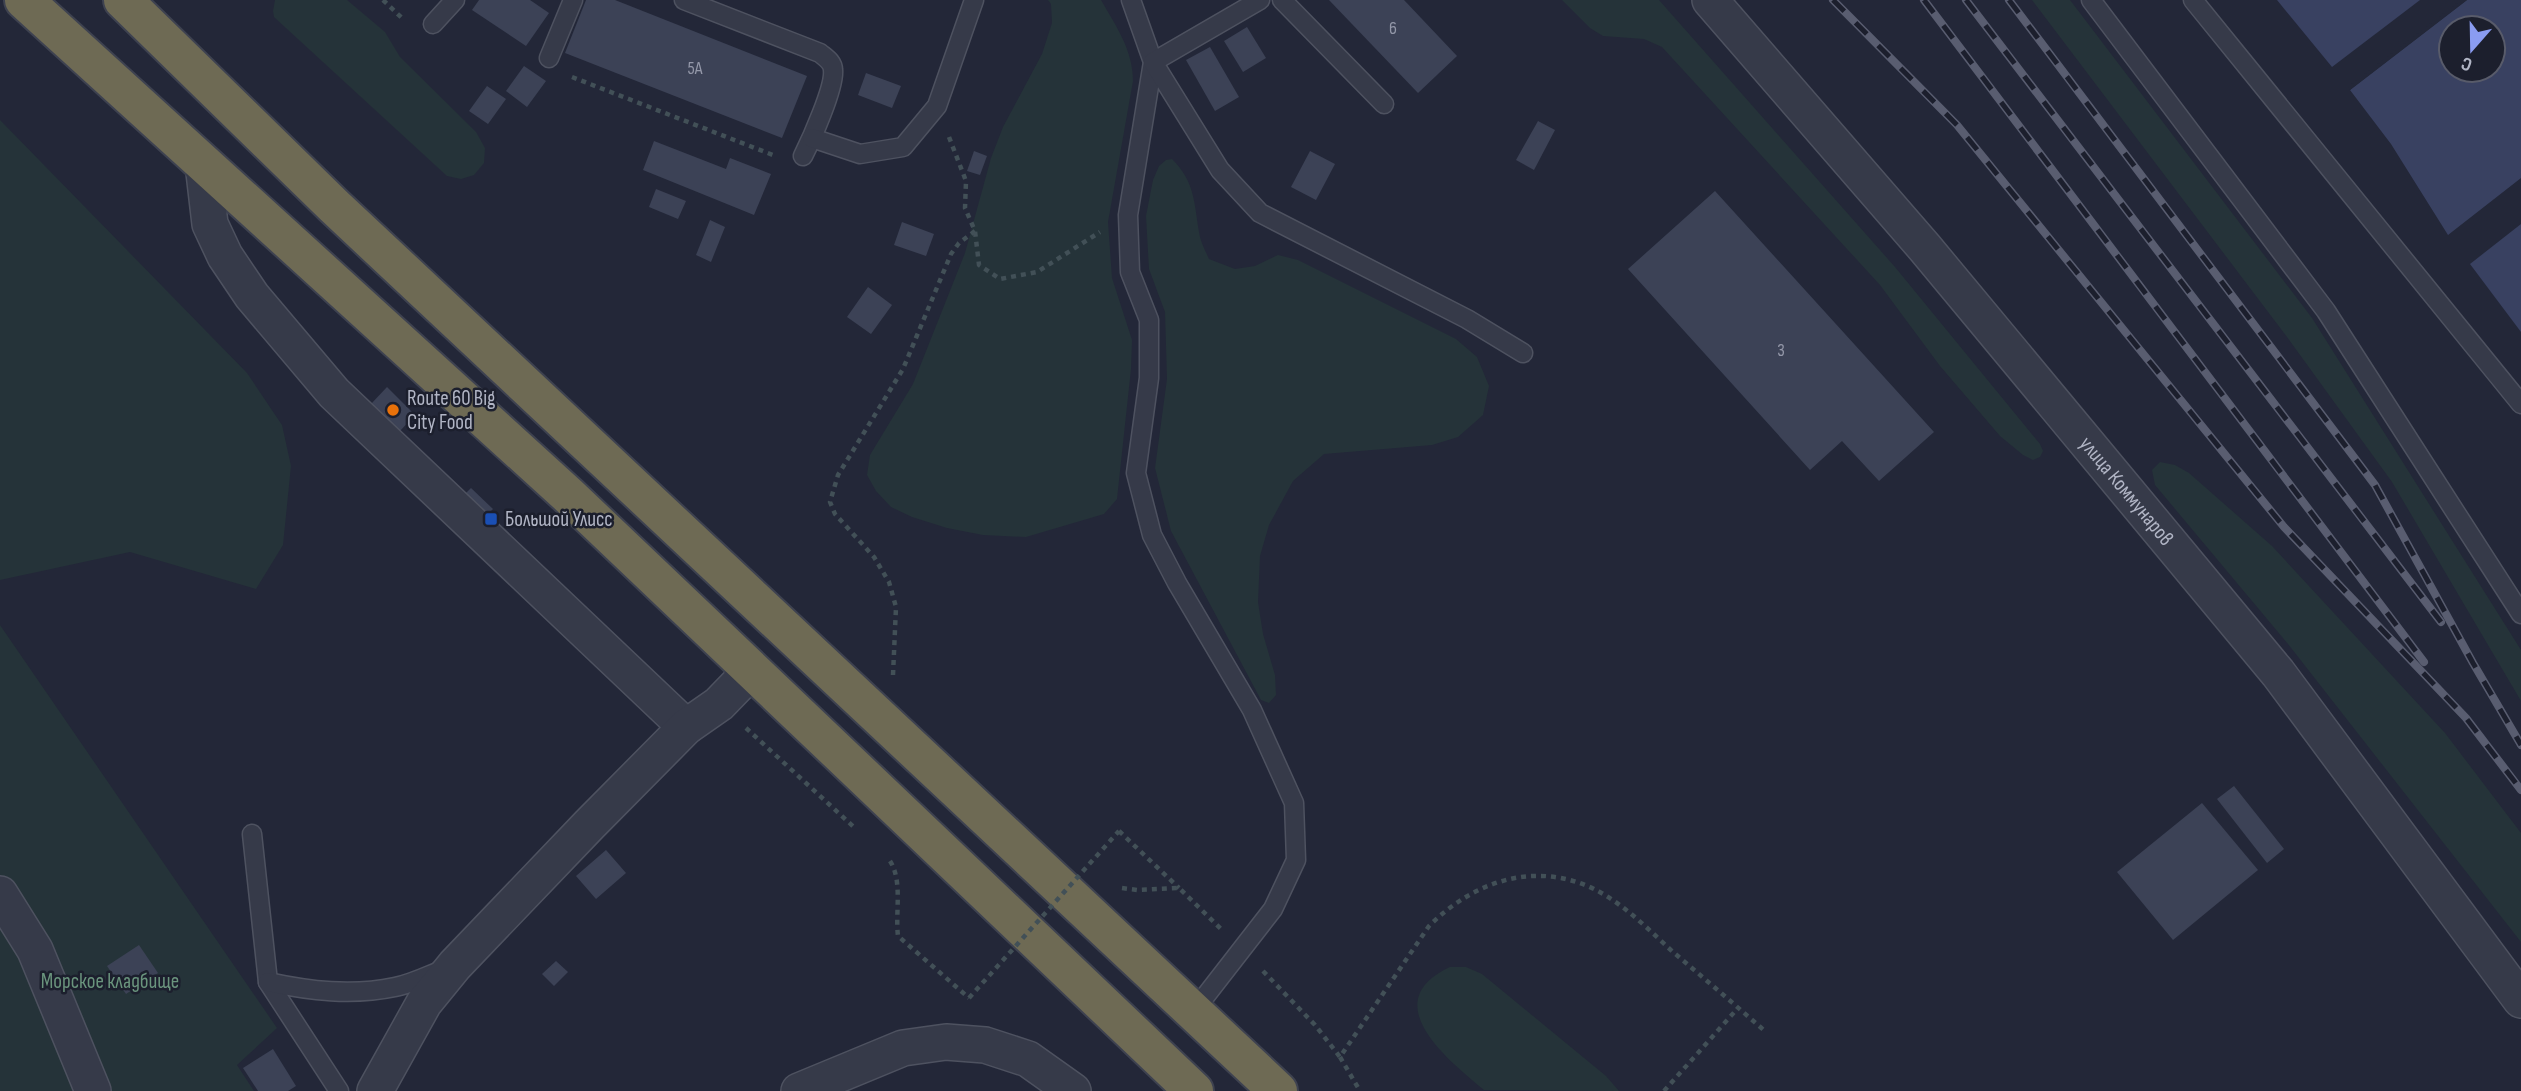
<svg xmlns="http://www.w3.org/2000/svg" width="2521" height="1091" font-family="'Sofia Sans Condensed',sans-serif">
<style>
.green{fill:#253339}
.water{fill:#394161;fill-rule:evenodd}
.pier{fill:#232738}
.building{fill:#3c4256}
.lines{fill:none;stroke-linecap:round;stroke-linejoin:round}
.lane-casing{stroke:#4e5260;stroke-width:21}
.street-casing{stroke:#4e5260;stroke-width:38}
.highway-casing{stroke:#3e4250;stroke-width:42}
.path{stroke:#425057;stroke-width:4.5;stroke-dasharray:5 5;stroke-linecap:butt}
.lane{stroke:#363a49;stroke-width:18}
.street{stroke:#363a49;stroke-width:35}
.highway{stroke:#6e6a54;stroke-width:38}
.rail-casing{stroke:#595d70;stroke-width:8}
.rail{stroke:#1c1f2d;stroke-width:5;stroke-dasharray:16;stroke-linecap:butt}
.path-bridge{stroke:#425057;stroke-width:4.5;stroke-dasharray:5 5;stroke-linecap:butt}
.food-dot{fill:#e8710a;stroke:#1c1f2d;stroke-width:2.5}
.transit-dot{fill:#1a4fb4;stroke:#1c1f2d;stroke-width:2.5}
.labels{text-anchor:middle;stroke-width:5;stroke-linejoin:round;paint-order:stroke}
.number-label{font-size:18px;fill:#9498a9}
.poi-label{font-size:21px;fill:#b1b5c5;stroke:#1c1f2d;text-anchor:start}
.street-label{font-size:21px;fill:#b1b5c5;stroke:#1c1f2d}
.park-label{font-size:21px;fill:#6a947d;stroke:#1c1f2d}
</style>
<rect width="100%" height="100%" fill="#232738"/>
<!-- green -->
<g class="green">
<polygon points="275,0 347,0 385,32 400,57 476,132 485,148 484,163 474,175 461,179 447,176 274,17 273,11"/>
<path d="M1048,0H1101C1116,26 1133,50 1133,81L1108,222L1112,278L1132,340L1131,369L1117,499L1104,514L1026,537L983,535L947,528L912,517L891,507L876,491L867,475L870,455L913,384L965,253L991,158L1003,127L1042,54L1052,23L1051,4Z"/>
<polygon points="1562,0 1659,0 1895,267 2040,444 2043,451 2040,457 2033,460 2023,455 2000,436 1940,366 1880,285 1662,47 1644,39 1603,36 1590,28"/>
<polygon points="2032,0 2070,0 2312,318 2521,650 2521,701 2392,482 2287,337"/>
<polygon points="0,120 247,373 282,425 291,466 283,545 256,589 130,552 0,580"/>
<path d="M1172,159C1195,182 1194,202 1199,232C1200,241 1205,250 1209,259L1235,269L1255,266L1278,255L1298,260L1456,339L1477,357L1489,386L1483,415L1458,437L1432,445L1324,454L1293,481L1269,525L1260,556L1258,602L1263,634L1275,675L1276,695L1269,703L1261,700L1171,531L1155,468L1167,379L1165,312L1149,269L1146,216L1153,180L1159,166L1166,160Z"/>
<polygon points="2160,462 2175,465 2189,473 2272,546 2445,733 2521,833 2521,942 2288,644 2155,485 2152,470"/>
<polygon points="0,625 277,1028 237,1065 254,1091 0,1091"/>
<path d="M1450,967H1466L1482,974L1606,1076L1619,1091L1484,1090C1448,1060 1375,1002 1450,967Z"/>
</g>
<!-- water -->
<g class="water">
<polygon points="2277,0 2420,0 2332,67"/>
<path d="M2467,0H2521V178L2448,235L2391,144L2350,90ZM2451,28H2493V70H2451Z"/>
<polygon points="2521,224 2521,332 2470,264"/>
</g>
<!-- pier -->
<polygon class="pier" points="2461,0 2467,0 2350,90 2348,87"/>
<!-- building -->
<g class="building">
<polygon points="479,0 530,0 549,13 526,46 472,10"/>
<polygon points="586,0 615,0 807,76 782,138 565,53"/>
<polygon points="1329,0 1404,0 1457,56 1418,93"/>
<polygon points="1247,27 1266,58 1243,72 1224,41"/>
<polygon points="1210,47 1239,97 1215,111 1186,60"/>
<polygon points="524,66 546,81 527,107 506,91"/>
<polygon points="866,73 901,86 892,108 858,95"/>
<polygon points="487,86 506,99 488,124 469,111"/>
<polygon points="1538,121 1555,130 1534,170 1516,160"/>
<polygon points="654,141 726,169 730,158 771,174 754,215 643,170"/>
<polygon points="974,151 987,156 980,175 967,171"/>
<polygon points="1310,151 1335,164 1316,200 1291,187"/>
<polygon points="656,189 686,201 678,219 649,207"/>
<polygon points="1715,191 1934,432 1879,481 1842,441 1810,470 1628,269"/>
<polygon points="710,220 725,227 711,262 696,255"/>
<polygon points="902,222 934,234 926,256 894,245"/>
<polygon points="868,287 892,305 871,334 847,317"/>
<polygon points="387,387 415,415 399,432 371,404"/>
<polygon points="471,488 493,509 483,519 461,498"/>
<polygon points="2234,786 2284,849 2267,863 2217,799"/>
<polygon points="2202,803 2258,870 2173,940 2117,872"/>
<polygon points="606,850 626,873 596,899 576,876"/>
<polygon points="139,945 158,973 126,994 107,966"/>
<polygon points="556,961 568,972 554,986 542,974"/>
<polygon points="273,1049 296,1086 288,1091 258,1091 243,1068"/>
</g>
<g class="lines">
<defs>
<g id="lane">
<path d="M684,0L820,53C826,58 833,62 833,70C835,87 811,140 803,156"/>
<polyline points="1131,0 1153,62 1128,215 1130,272 1149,320 1149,378 1136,473 1152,535 1177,583 1252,710 1294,803 1296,860 1273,909 1193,1012"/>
<polyline points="1260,0 1153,62 1220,170 1260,213 1467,319 1523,353"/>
<polyline points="1282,0 1384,104"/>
<polyline points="2091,0 2326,311 2521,614"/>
<polyline points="2193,0 2521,404"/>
<polyline points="433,24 455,0"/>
<polyline points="549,58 573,0"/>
<polyline points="812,138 860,154 903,147 937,106 974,0"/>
<polyline points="252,834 268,982 339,1091"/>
<path d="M268,982C310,991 352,996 395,987C411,984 427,976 442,970"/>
</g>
<g id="street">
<path id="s1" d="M1710,0L1925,248L2278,673L2521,1000"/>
<polyline points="203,164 210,224 225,256 252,296 334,393 686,727"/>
<polyline points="0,894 35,950 93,1091"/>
<polyline points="375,1091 424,1003 455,965 589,825 686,727 719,704 752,670"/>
<polyline points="799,1091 903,1048 946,1042 985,1045 1028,1059 1073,1091"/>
</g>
<g id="highway">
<polyline points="24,0 568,495 1194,1091"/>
<polyline points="123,0 334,206 1278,1091"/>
</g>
</defs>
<!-- lane casing -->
<use href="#lane" class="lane-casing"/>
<!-- street casing -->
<use href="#street" class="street-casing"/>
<!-- highway casing -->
<use href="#highway" class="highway-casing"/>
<!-- path -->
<g class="path">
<polyline points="383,0 404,20"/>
<polyline points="572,77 773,155"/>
<polyline points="949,137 966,181 965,208 975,231 979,265 1000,279 1037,272 1100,232"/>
<polyline points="893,675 896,607 889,582 874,557 835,514 830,502 838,475 903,369 951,254 959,243 975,231"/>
<polyline points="746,728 856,829"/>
<polyline points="1119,831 1179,888"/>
<path d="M890,861C903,881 895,913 898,936L969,998"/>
<polyline points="1122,888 1137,890 1179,888 1222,930"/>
<path d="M1263,971L1315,1025L1340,1057L1429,926C1473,882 1534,860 1594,889C1624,904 1649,930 1673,952C1704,978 1735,1005 1766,1032"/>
<polyline points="1340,1057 1360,1091"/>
<polyline points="1664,1091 1738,1008"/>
</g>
<!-- lane -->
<use href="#lane" class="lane"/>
<!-- street -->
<use href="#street" class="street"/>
<!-- highway -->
<use href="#highway" class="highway"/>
<defs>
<g id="rail">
<polyline points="1833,0 1957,125 2284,527 2466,718 2521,790"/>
<polyline points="1924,0 2424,662"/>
<polyline points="1966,0 2441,622"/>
<polyline points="2009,0 2375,485 2473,663 2521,745"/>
</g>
</defs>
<!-- rail casing -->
<use href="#rail" class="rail-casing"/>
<!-- rail -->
<use href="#rail" class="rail"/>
<!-- path-bridge -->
<polyline class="path-bridge" points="969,998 1119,831"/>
</g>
<!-- markers -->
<circle class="food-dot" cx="393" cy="410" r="7"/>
<rect class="transit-dot" x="484" y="512" width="14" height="14" rx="3.5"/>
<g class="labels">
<!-- number labels -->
<g class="number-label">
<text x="1393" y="34">6</text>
<text x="695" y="74">5А</text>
<text x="1781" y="356">3</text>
</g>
<!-- poi labels -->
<g class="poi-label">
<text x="407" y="405">Route 60 Big<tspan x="407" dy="24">City Food</tspan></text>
<text x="505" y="526">Большой Улисс</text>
</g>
<!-- street labels -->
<g class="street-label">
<text dy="7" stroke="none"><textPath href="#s1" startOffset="644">улица Коммунаров</textPath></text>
</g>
<!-- park labels -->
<g class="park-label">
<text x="110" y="988">Морское кладбище</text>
</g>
</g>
<!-- north arrow -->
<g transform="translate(2472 49) rotate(200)"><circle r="33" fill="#1c1f2d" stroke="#585b6a" stroke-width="2"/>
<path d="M0-5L12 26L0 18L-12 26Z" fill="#8a9cf1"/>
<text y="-10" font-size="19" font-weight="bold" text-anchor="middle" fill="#b1b5c5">С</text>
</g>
</svg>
